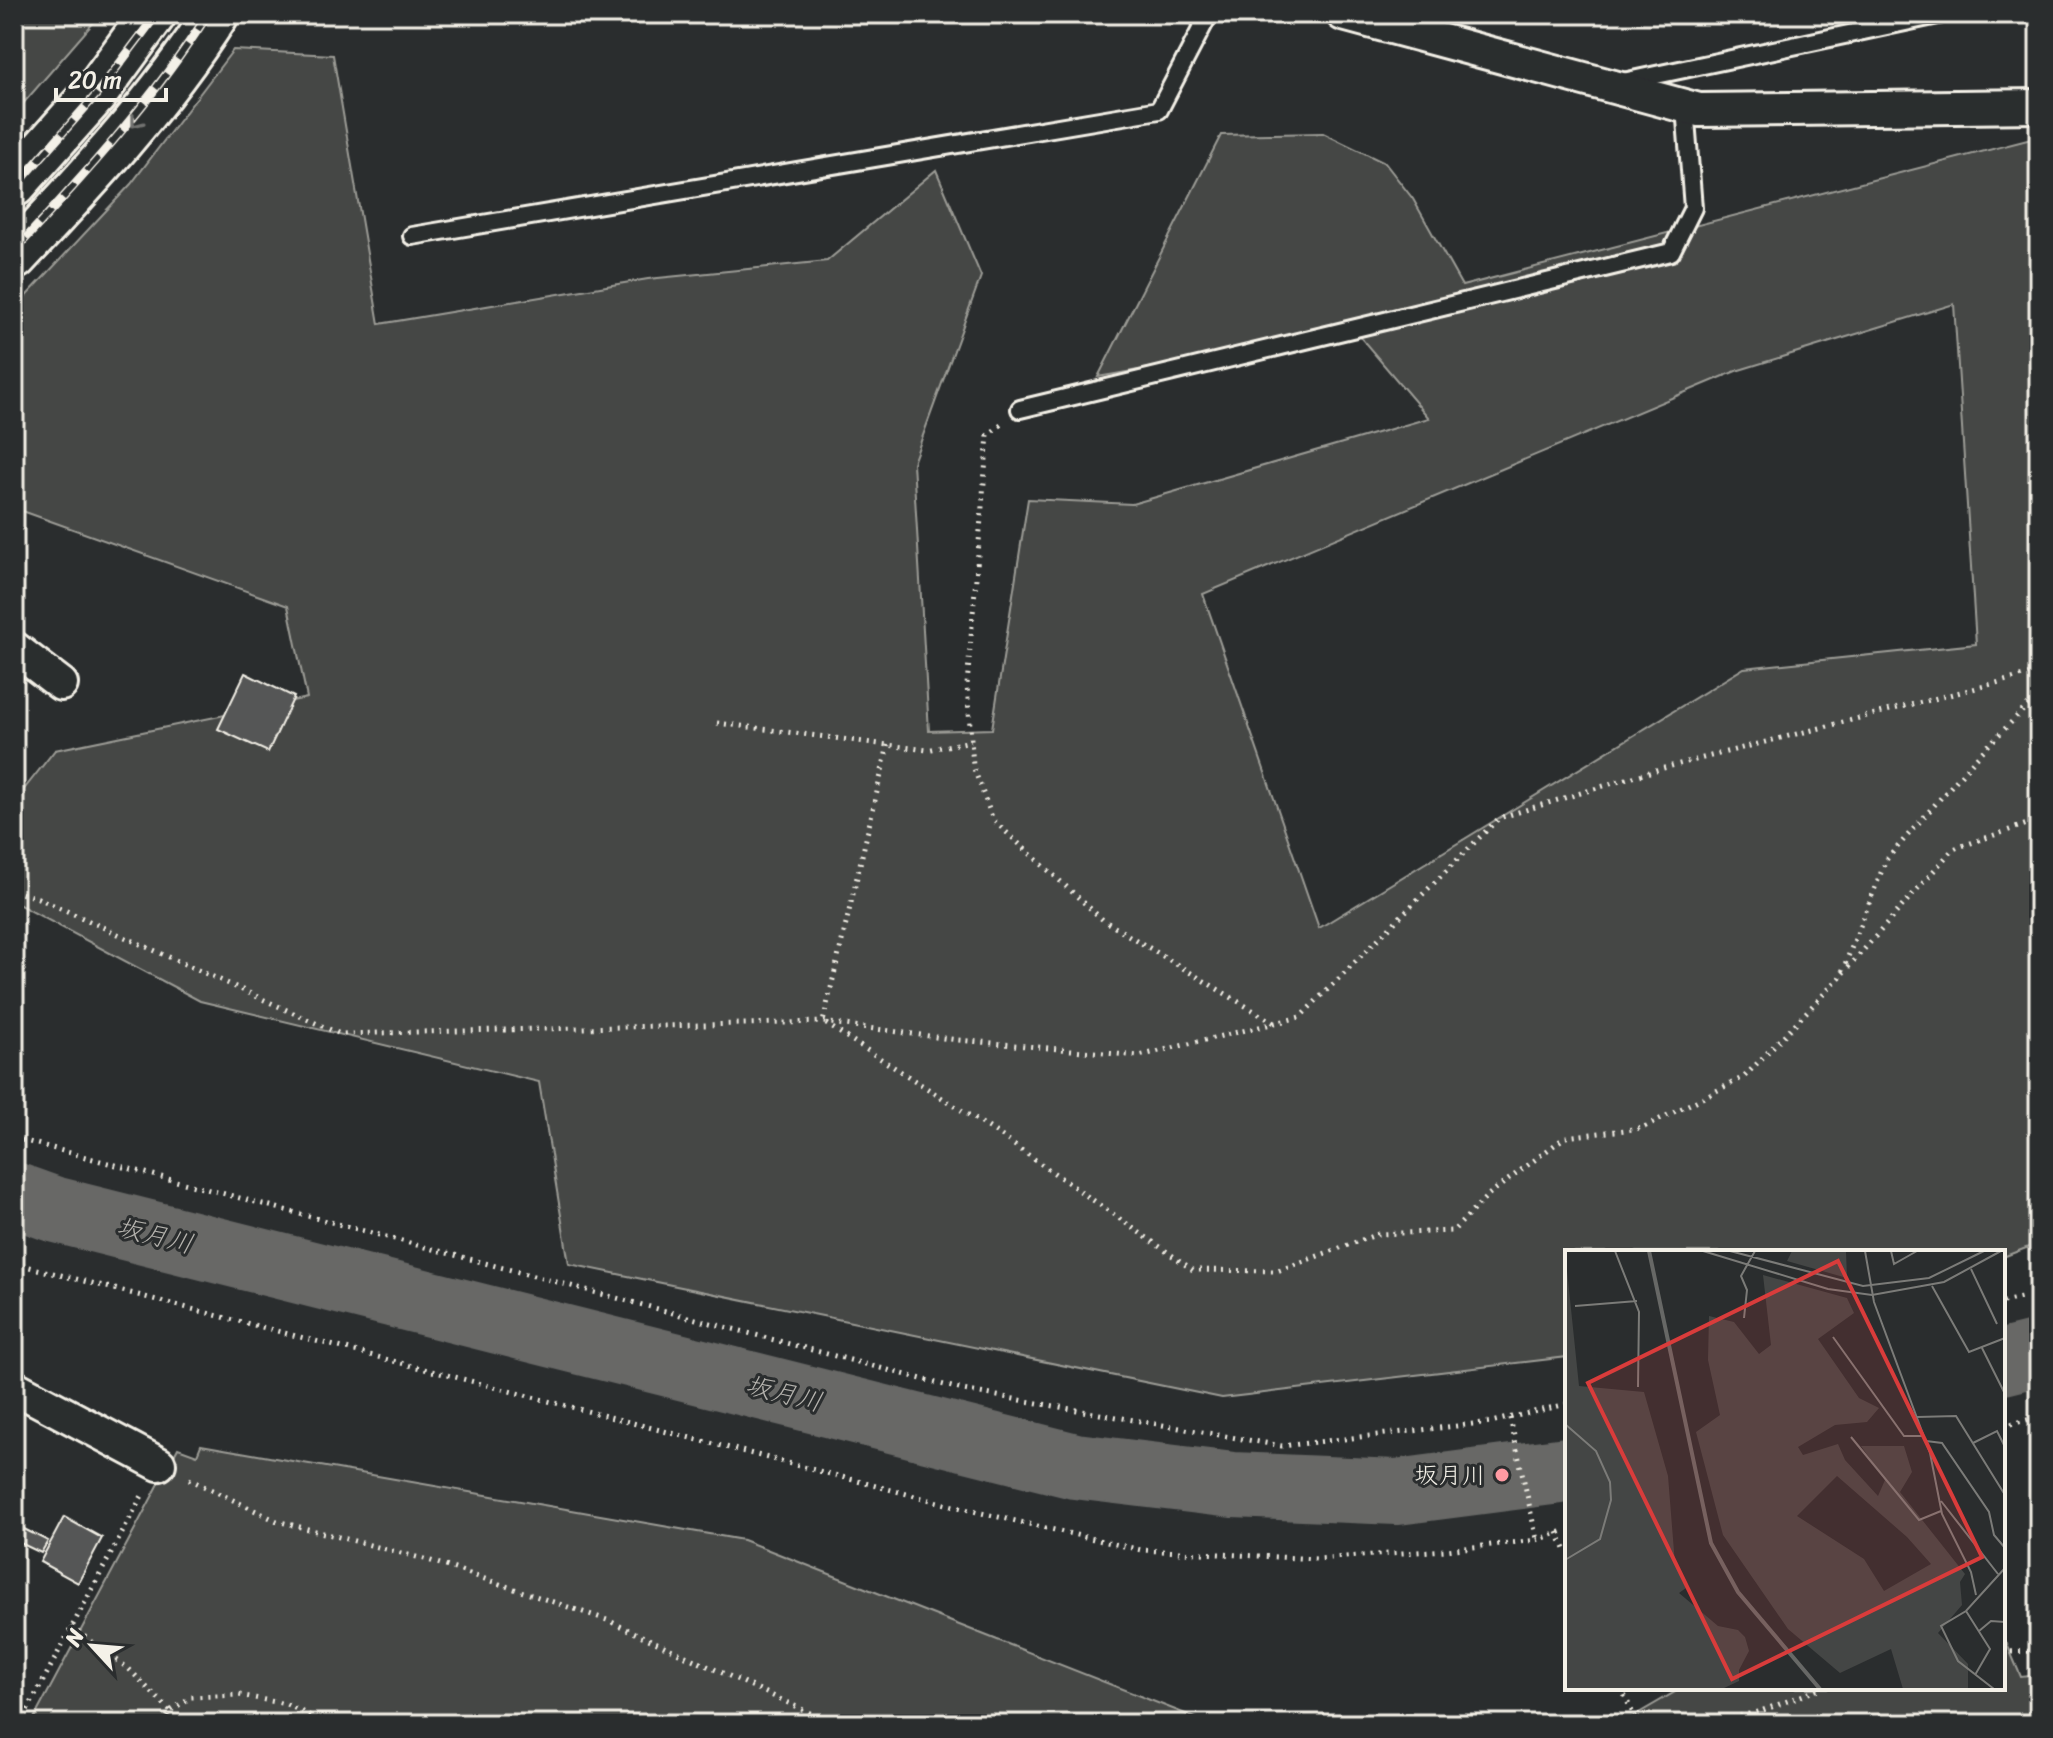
<svg xmlns="http://www.w3.org/2000/svg" width="2053" height="1738" font-family="Sriracha,'Klee One',sans-serif">
<style>
.green{fill:#444645;stroke:#9c9c96;stroke-width:2;fill-rule:evenodd}
.lines{fill:none;stroke-linecap:round;stroke-linejoin:round}
.river{stroke:#676866;stroke-width:66}
.building{fill:#555756;stroke:#f4f1e8;stroke-width:2}
.lane-casing{stroke:#f4f1e8;stroke-width:22}
.street-casing{stroke:#f4f1e8;stroke-width:38}
.secondary-casing{stroke:#f4f1e8;stroke-width:50}
.path{stroke:#f4f1e8;stroke-width:5;stroke-dasharray:2 6;stroke-linecap:butt}
.lane{stroke:#2a2d2e;stroke-width:16}
.street{stroke:#2a2d2e;stroke-width:32}
.secondary{stroke:#2a2d2e;stroke-width:44}
.rail-casing{stroke:#f4f1e8;stroke-width:9}
.rail{stroke:#2a2d2e;stroke-width:6;stroke-dasharray:18;stroke-linecap:butt}
.oneway{stroke:#71726f}
.poi-dot{fill:#ff9aa2;stroke:#2a2d2e;stroke-width:3}
.labels{text-anchor:middle;stroke-width:6;stroke-linejoin:round;paint-order:stroke}
.poi-label{font-size:24px;fill:#f4f1e8;stroke:#2a2d2e;text-anchor:end}
.water-label{font-size:26px;font-style:italic;fill:#b5b3ae;stroke:#2a2d2e}
.inset-river{fill:none;stroke:#676866;stroke-width:4}
.inset-road{fill:none;stroke:#7b7b78;stroke-width:2}
.view{fill:#d93c3b;fill-opacity:0.15;stroke:#d93c3b;stroke-width:4}
.inset-edge{fill:none;stroke:#f4f1e8;stroke-width:4}
</style>
<rect width="100%" height="100%" fill="#2a2d2e"/>
<filter id="ink" filterUnits="userSpaceOnUse"><feTurbulence type="fractalNoise" baseFrequency=".0125" numOctaves="2"/><feDisplacementMap in="SourceGraphic" scale="16" xChannelSelector="R" yChannelSelector="G"/><feConvolveMatrix kernelMatrix="1 2 1 2 8 2 1 2 1" color-interpolation-filters="sRGB"/></filter>
<g filter="url(#ink)">
<!-- green -->
<g class="green">
<polygon points="14,14 101,14 14,114"/>
<path d="M233,50L333,55L379,324L648,279L827,261L936,170L981,276L913,463L929,731L992,729L1028,499L1132,504L1429,418L1356,332L1098,377L1221,135L1323,133L1385,163L1413,199L1462,286L2039,137V1243L2003,1257V1252H1567V1357L1222,1398L569,1264L539,1082L200,1001L14,902V802L55,750L307,698L288,606L14,508V309L131,184ZM1954,304L1976,644L1744,668L1319,928L1203,594L1736,371Z"/>
<polygon points="201,1445 743,1540 1211,1724 31,1724 178,1448 197,1455"/>
<polygon points="2003,1635 2021,1677 2039,1675 2039,1724 1620,1724 1682,1688 2003,1688"/>
</g>
<g class="lines">
<!-- river -->
<g class="river">
<polyline points="14,1195 53,1209 1075,1466 1233,1485 1397,1492 1567,1470"/>
<polyline points="2003,1362 2039,1353"/>
</g>
</g>
<!-- building -->
<g class="building">
<polygon points="245,673 294,697 268,752 218,729"/>
<polygon points="64,1517 102,1538 78,1583 40,1562"/>
<polygon points="14,1524 48,1541 41,1553 14,1540"/>
</g>
<g class="lines">
<defs>
<g id="lane">
<polyline points="1623,82 1943,14"/>
<polyline points="412,236 1159,110 1209,14"/>
<polyline points="1020,409 1671,252 1693,208 1685,107"/>
</g>
<g id="street">
<polyline points="1343,14 1699,110 2039,106"/>
<polyline points="14,648 61,684"/>
<polyline points="14,1387 159,1464"/>
</g>
<g id="secondary">
<polyline points="14,184 96,92 153,14"/>
<path d="M14,257C86,181 159,103 216,14"/>
</g>
</defs>
<!-- lane casing -->
<use href="#lane" class="lane-casing"/>
<!-- street casing -->
<use href="#street" class="street-casing"/>
<!-- secondary casing -->
<use href="#secondary" class="secondary-casing"/>
<!-- path -->
<g class="path">
<polyline points="1001,425 988,435 967,685 973,766 993,820 1103,920 1274,1023"/>
<polyline points="717,723 927,750 971,741"/>
<polyline points="888,745 823,1022 994,1131 1193,1270 1277,1271 1378,1234 1453,1231 1488,1195 1565,1137 1642,1128 1744,1077 1840,977 1886,860 1977,757 2039,694"/>
<polyline points="14,891 38,898 340,1034 823,1022 958,1040 1139,1056 1300,1017 1499,818 1656,770 2039,672"/>
<polyline points="1843,973 1953,849 2039,820"/>
<polyline points="14,1138 963,1390 1282,1446 1491,1422 1567,1404"/>
<polyline points="14,1263 977,1512 1141,1550 1317,1559 1446,1550 1537,1540 1567,1530"/>
<polyline points="2003,1302 2039,1294"/>
<polyline points="1510,1418 1537,1540"/>
<polyline points="2003,1426 2039,1417"/>
<polyline points="189,1479 277,1521 428,1560 607,1620 821,1718 845,1724"/>
<polyline points="1558,1532 1567,1554"/>
<polyline points="71,1627 129,1669 170,1711"/>
<polyline points="2003,1652 2039,1651"/>
<polyline points="1621,1688 1638,1724"/>
<polyline points="20,1724 144,1492"/>
<polyline points="164,1724 170,1711 191,1697 239,1695 286,1704 327,1724"/>
<polyline points="1709,1724 1761,1711 1822,1688"/>
<polyline points="1752,1724 1760,1711"/>
</g>
<!-- lane -->
<use href="#lane" class="lane"/>
<!-- street -->
<use href="#street" class="street"/>
<!-- secondary -->
<use href="#secondary" class="secondary"/>
<defs>
<g id="rail">
<polyline points="14,188 96,95 157,14"/>
<path d="M14,251C83,177 154,99 208,14"/>
</g>
</defs>
<!-- rail casing -->
<use href="#rail" class="rail-casing"/>
<!-- rail -->
<use href="#rail" class="rail"/>
</g>
<!-- one-way arrows -->
<defs><path id="oneway-chevron" d="M-2-3.5L2.5 0L-2 3.5" fill="none" stroke-width="1.6" stroke-linecap="round" stroke-linejoin="round" transform="scale(2)"/></defs>
<use class="oneway" href="#oneway-chevron" transform="translate(136 122) rotate(128)"/>
</g>
<!-- markers -->
<circle class="poi-dot" cx="1502" cy="1475" r="8"/>
<g class="labels">
<!-- poi labels -->
<g class="poi-label">
<text x="1486" y="1483">坂月川</text>
</g>
<!-- water labels -->
<g class="water-label">
<text transform="translate(155 1235) rotate(14)" y="9">坂月川</text>
<text transform="translate(784 1393) rotate(14)" y="9">坂月川</text>
</g>
</g>
<!-- overview -->
<g transform="translate(1565 1250)">
<rect width="440" height="440" fill="#2a2d2e"/>
<path d="M0,1L14,136L79,142L103,226L110,314L121,338L114,343L153,376L173,380L180,387L184,401L174,420V431L157,439H0ZM227,1H281L282,28L222,11ZM198,25L282,48L289,63L253,89L294,148L314,158L302,172L270,175L233,197L238,205L273,194L280,210L313,246L320,230L296,196H339L347,222L335,242L400,324L395,332L397,355L373,383L403,414V439H338L326,399L275,423L223,379L158,285L131,182L155,165L143,110L144,66L169,72L194,104L206,95ZM272,226L342,287L366,314L319,341L299,309L232,266Z" fill="#444645" fill-rule="evenodd"/>
<path class="inset-river" d="M84,1L146,293L173,342L255,439"/>
<path class="inset-road" d="M50,1L74,62L73,137M138,1L263,39L307,45L379,32L436,1M165,1L298,36L364,28L419,1M300,1L309,52L365,203L377,264L406,322L411,345M326,1L329,14L352,1M406,19L432,74M367,36L404,102L440,88M10,56L72,51M179,68L182,40L176,26L190,1M268,87L339,186H359M417,98L440,144M352,167L391,166L440,245M0,174L31,201L45,232L46,250L35,289L0,310M286,187L354,270L376,261M361,191L377,193L424,262L429,285L440,298M408,193L432,181L440,197M376,251L433,324M401,361L425,399L410,425M414,381L426,371L440,372M429,439L393,411L376,376L401,361L440,318"/>
<path class="view" d="M273,11L417,307L167,429L23,133Z"/>
<rect width="440" height="440" class="inset-edge"/>
</g>
<!-- margin -->
<rect width="2053" height="1738" fill="none" stroke="#2a2d2e" stroke-width="48"/>
<rect x="24" y="24" width="2005" height="1690" fill="none" stroke="#f4f1e8" stroke-width="3" filter="url(#ink)"/>
<!-- north arrow -->
<g transform="translate(92 1646) rotate(296)" stroke="#2a2d2e" stroke-width="6" paint-order="stroke">
<path d="M0-6L14 30L0 20L-14 30Z" fill="#f4f1e8"/>
<text y="-12" font-size="22" font-weight="bold" text-anchor="middle" fill="#f4f1e8">N</text>
</g>
<!-- scale -->
<path d="M56 88v12h110v-12" fill="none" stroke="#f4f1e8" stroke-width="4"/>
<text x="68" y="88" font-size="24" fill="#f4f1e8" stroke="#2a2d2e" stroke-width="6" paint-order="stroke">20 m</text>
</svg>
